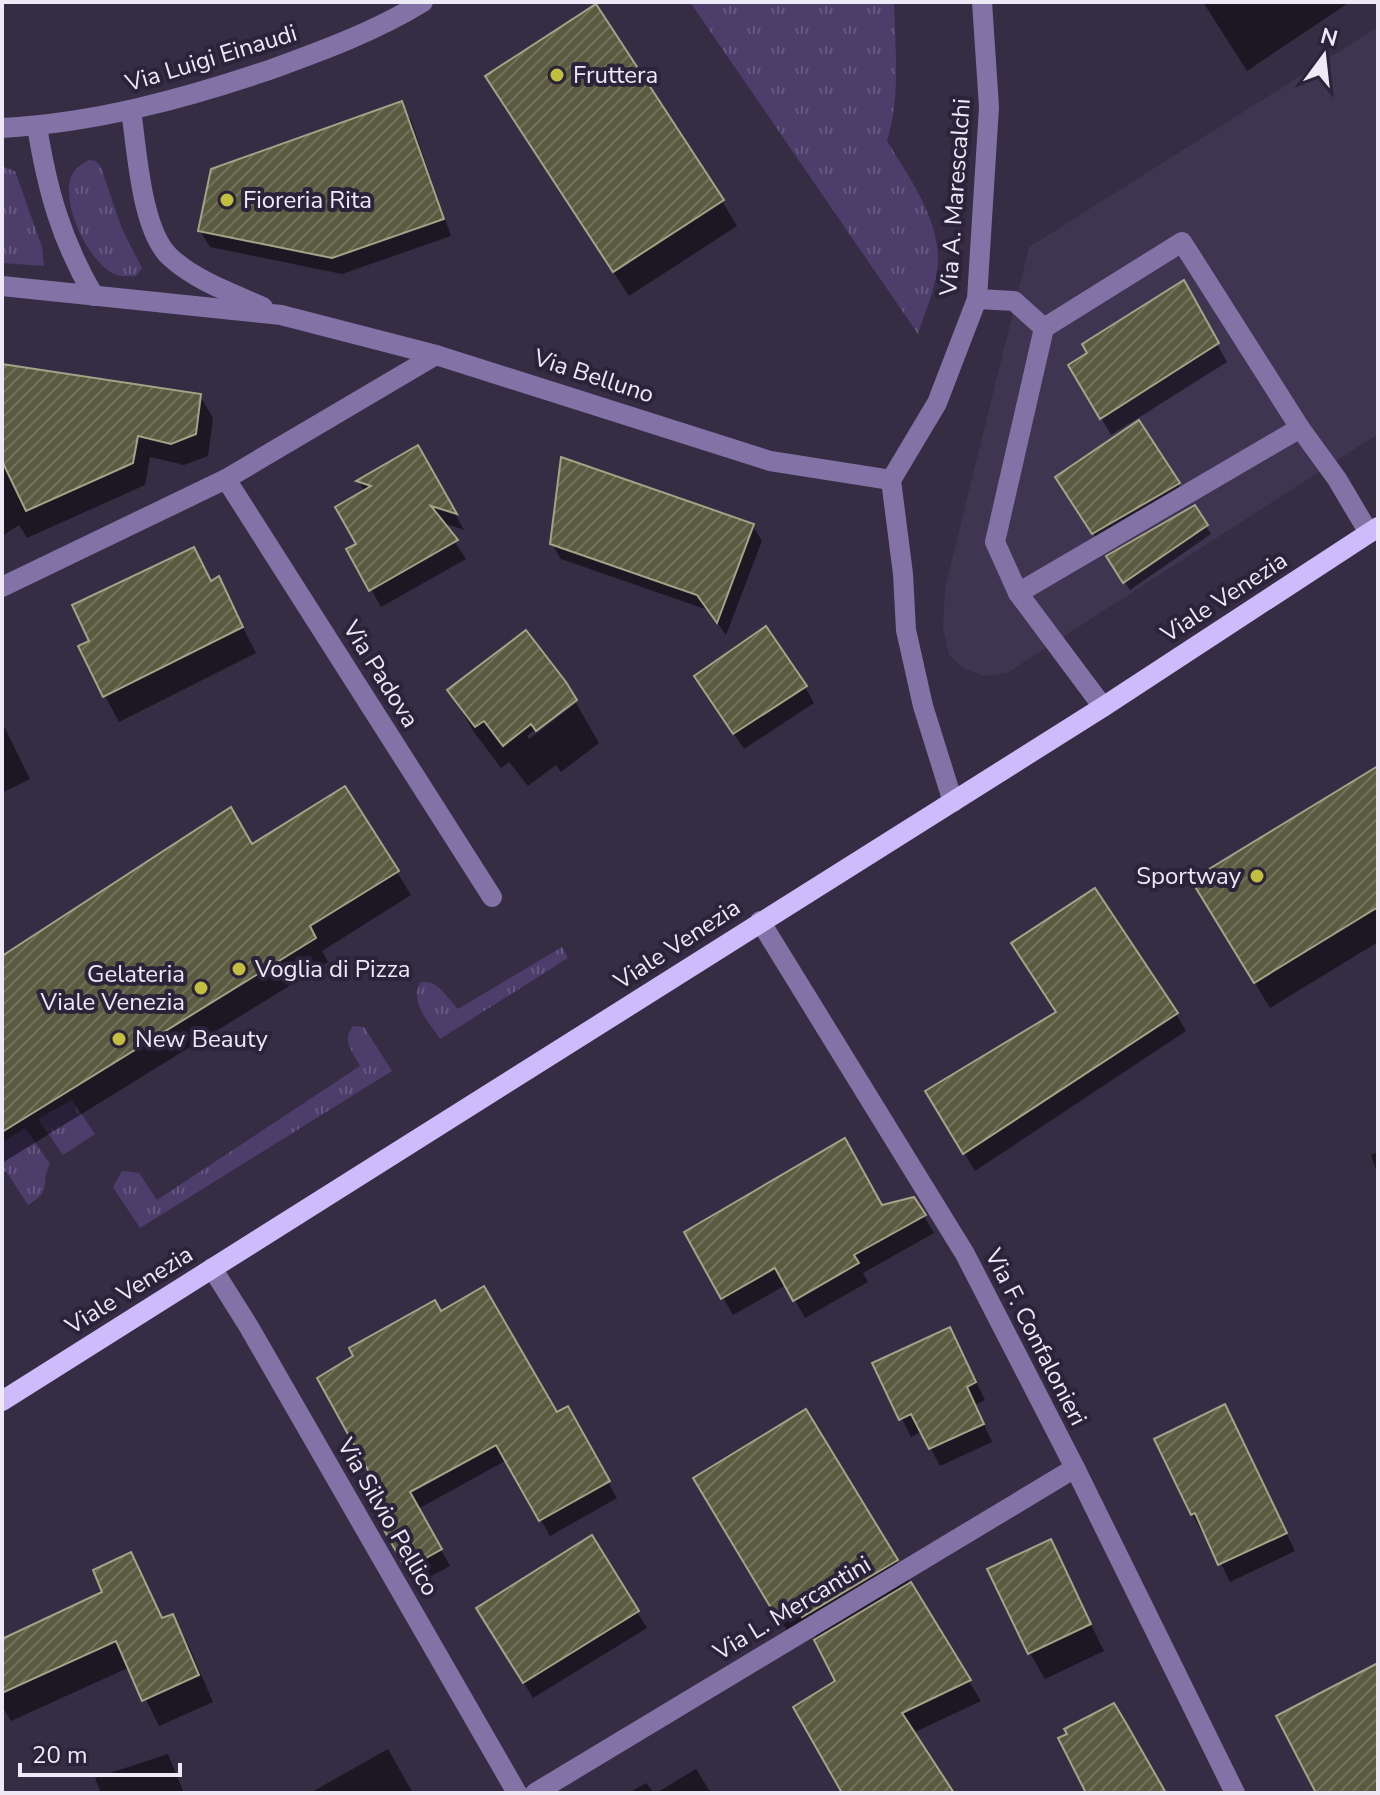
<svg xmlns="http://www.w3.org/2000/svg" width="1380" height="1795" font-family="'Nunito Sans',sans-serif">
<style>
.built{fill:#3e3551}
.grass{fill:url(#grass-tufts)}
.shadow{fill:#0007}
.building{fill:url(#building-hatch);stroke:#a3a387;stroke-width:2}
.lines{fill:none;stroke-linecap:round;stroke-linejoin:round}
.minor{stroke:#8272a6;stroke-width:20}
.major{stroke:#cebbfb;stroke-width:20}
.poi-dot{fill:#c1be40;stroke:#2a2339;stroke-width:3}
.labels{text-anchor:middle;stroke-width:8;stroke-linejoin:round;paint-order:stroke}
.street-label{font-size:24px;fill:#ede9f7;stroke:#2a2339}
.poi-label{font-size:24px;fill:#ede9f7;stroke:#2a2339;text-anchor:start}
</style>
<defs>
<pattern id="grass-tufts" width="24" height="20" patternUnits="userSpaceOnUse" patternTransform="scale(2)"><rect width="24" height="20" fill="#4c3d6b"/><path d="M3 7l-1-3M5 7V3M7 7l1-3M15 17l-1-3M17 17v-4M19 17l1-3" fill="none" stroke="#665981"/></pattern>
<pattern id="building-hatch" width="6" height="6" patternUnits="userSpaceOnUse" patternTransform="scale(2)"><rect width="6" height="6" fill="#5a5a40"/><path d="M-1 1l2-2M0 6l6-6M5 7l2-2" fill="none" stroke="#72725c"/></pattern>
</defs>
<rect width="100%" height="100%" fill="#342d44"/>
<!-- built -->
<polygon class="built" points="1378,27 1378,434 1007,673 984,676 964,669 949,655 943,628 945,588 1029,247"/>
<!-- grass -->
<g class="grass">
<path d="M690,2H894C895,48 901,96 887,141C907,174 936,214 938,255C939,281 926,310 918,334Z"/>
<path d="M89,160L96,161L101,167L122,229L142,268L136,276C130,276 122,277 117,275C89,265 61,205 71,177C74,169 81,164 89,160Z"/>
<polygon points="2,166 15,171 42,247 44,266 2,263"/>
<path d="M562,947L568,958L440,1039C429,1022 408,1001 421,982C438,980 447,998 458,1009Z"/>
<path d="M353,1026L364,1027L392,1071L140,1228L113,1187L122,1171L139,1173L157,1200L360,1066C353,1052 341,1041 353,1026Z"/>
<polygon points="72,1100 95,1134 63,1155 38,1119"/>
<path d="M25,1128L50,1164C39,1184 54,1190 28,1205L6,1171L2,1173V1143Z"/>
</g>
<!-- shadow -->
<g class="shadow">
<polygon points="1203,2 1350,2 1247,71"/>
<polygon points="503,102 722,201 737,226 629,296"/>
<polygon points="401,104 411,120 451,236 342,274 210,247 200,231"/>
<polygon points="1183,283 1227,362 1111,435 1071,366"/>
<polygon points="2,366 200,396 213,418 208,456 184,465 150,457 145,485 27,538 19,525 2,536"/>
<polygon points="1138,423 1183,492 1099,542 1063,486"/>
<polygon points="418,448 464,530 441,522 466,559 381,607 349,550 359,545 365,492 359,482"/>
<polygon points="1194,507 1211,534 1130,590 1109,557"/>
<polygon points="753,526 762,541 726,635 708,610 561,559 552,544"/>
<polygon points="218,579 256,653 119,722 105,696"/>
<polygon points="805,687 814,703 744,749 706,692"/>
<polygon points="450,691 574,700 527,736 529,739 576,703 599,743 561,772 556,765 528,786 509,762 501,768 474,732"/>
<polygon points="2,722 30,779 2,793"/>
<polygon points="1378,768 1378,942 1270,1008 1208,906"/>
<polygon points="251,847 397,872 411,895 322,951 328,962 2,1163 2,959"/>
<polygon points="1058,1013 1176,1014 1186,1031 975,1171 928,1092"/>
<polygon points="1378,1152 1378,1176 1371,1155"/>
<polygon points="914,1199 934,1233 863,1273 868,1282 805,1318 786,1285 733,1315 686,1233 882,1207"/>
<polygon points="441,1313 556,1415 567,1409 617,1498 550,1536 507,1460 418,1509 450,1566 417,1584 363,1490 376,1482"/>
<polygon points="950,1329 985,1400 975,1405 992,1442 940,1466 922,1431 911,1437 875,1364"/>
<polygon points="1234,1424 1295,1551 1230,1582 1205,1531 1202,1532 1192,1514 1157,1440"/>
<polygon points="710,1504 896,1561 981,1701 913,1733 952,1793 844,1793 838,1682 810,1626 791,1637"/>
<polygon points="1050,1541 1104,1651 1045,1679 1030,1653"/>
<polygon points="130,1555 163,1620 172,1616 187,1642 213,1702 159,1726 130,1667 11,1721 2,1706 2,1641 105,1593"/>
<polygon points="637,1612 647,1628 533,1698 488,1624"/>
<polygon points="388,1749 413,1793 310,1793"/>
<polygon points="168,1754 184,1793 101,1793 95,1778"/>
<polygon points="696,1769 711,1793 656,1793"/>
<polygon points="646,1783 654,1793 629,1793"/>
</g>
<!-- building -->
<g class="building">
<polygon points="596,4 724,200 613,272 485,76"/>
<polygon points="402,101 444,219 332,258 198,231 211,169"/>
<polygon points="1184,280 1219,343 1100,419 1068,365 1087,353 1082,344"/>
<polygon points="2,364 201,394 196,434 171,444 138,436 133,463 26,511 2,461"/>
<polygon points="1139,420 1180,483 1092,534 1055,477"/>
<polygon points="418,445 457,514 431,506 458,540 369,591 346,549 356,544 335,507 371,486 356,481"/>
<polygon points="561,457 754,524 717,623 697,595 550,544"/>
<polygon points="1195,505 1208,525 1123,583 1106,556"/>
<polygon points="194,547 211,581 219,576 243,627 103,697 78,646 89,641 72,605"/>
<polygon points="766,626 807,686 733,734 694,676"/>
<polygon points="526,630 566,682 577,700 536,731 531,724 503,746 484,721 475,727 447,690"/>
<polygon points="1378,766 1378,907 1254,983 1191,880"/>
<polygon points="345,786 399,871 310,926 316,938 2,1132 2,956 231,807 252,844"/>
<polygon points="1095,888 1178,1013 963,1154 925,1091 1056,1012 1011,943"/>
<polygon points="845,1138 882,1205 914,1197 926,1215 854,1255 859,1263 793,1301 775,1268 721,1299 684,1232"/>
<polygon points="484,1286 557,1412 568,1406 610,1481 539,1521 496,1445 410,1492 442,1549 406,1569 361,1489 374,1481 317,1378 353,1356 349,1348 435,1300 441,1311"/>
<polygon points="950,1327 976,1382 967,1387 984,1424 929,1449 911,1414 899,1420 872,1363"/>
<polygon points="1225,1404 1287,1533 1218,1565 1195,1513 1191,1515 1154,1439"/>
<polygon points="806,1409 898,1560 802,1617 794,1601 774,1613 693,1478"/>
<polygon points="592,1535 639,1611 523,1683 476,1608"/>
<polygon points="1051,1539 1091,1624 1028,1654 987,1569"/>
<polygon points="131,1552 162,1618 173,1614 199,1675 142,1701 116,1641 2,1693 2,1639 102,1592 93,1570"/>
<polygon points="911,1582 971,1680 902,1713 954,1793 842,1793 793,1707 835,1681 814,1640"/>
<polygon points="1378,1663 1378,1793 1316,1793 1276,1716"/>
<polygon points="1114,1703 1126,1723 1166,1793 1086,1793 1058,1738 1067,1734 1064,1729"/>
</g>
<g class="lines">
<!-- minor -->
<g class="minor">
<path d="M131,110C137,150 141,230 170,257C196,281 232,293 263,307"/>
<path d="M37,126C47,189 61,240 94,296"/>
<path d="M2,128C94,123 184,99 272,69C324,50 376,31 423,2"/>
<polyline points="2,286 281,315 436,355 770,461 891,480"/>
<polyline points="977,299 1014,301 1044,328"/>
<polyline points="226,479 492,897"/>
<polyline points="2,587 226,479 436,355"/>
<polyline points="1018,593 1300,428"/>
<polyline points="1103,707 1018,593 995,542 1044,328 1182,242 1300,428 1337,479 1369,533"/>
<polyline points="953,802 923,706 906,630 903,574 891,480 937,403 977,299 989,107 982,2"/>
<polyline points="760,921 965,1254 1075,1468 1235,1793"/>
<polyline points="212,1268 249,1327 517,1793"/>
<polyline points="535,1793 1075,1468"/>
</g>
<!-- major -->
<polyline class="major" points="2,1401 1103,707 1378,527"/>
</g>
<!-- markers -->
<g class="poi-dot">
<circle cx="557" cy="75" r="8"/>
<circle cx="227" cy="200" r="8"/>
<circle cx="1257" cy="876" r="8"/>
<circle cx="239" cy="969" r="8"/>
<circle cx="201" cy="988" r="8"/>
<circle cx="119" cy="1039" r="8"/>
</g>
<g class="labels">
<!-- street labels -->
<g class="street-label">
<text transform="translate(211 58) rotate(-17)" y="8">Via Luigi Einaudi</text>
<text transform="translate(955 197) rotate(-86)" y="8">Via A. Marescalchi</text>
<text transform="translate(594 376) rotate(18)" y="8">Via Belluno</text>
<text transform="translate(1224 597) rotate(-33)" y="8">Viale Venezia</text>
<text transform="translate(381 674) rotate(58)" y="8">Via Padova</text>
<text transform="translate(677 944) rotate(-33)" y="8">Viale Venezia</text>
<text transform="translate(129 1290) rotate(-32)" y="8">Viale Venezia</text>
<text transform="translate(1036 1337) rotate(63)" y="8">Via F. Confalonieri</text>
<text transform="translate(388 1517) rotate(60)" y="8">Via Silvio Pellico</text>
<text transform="translate(792 1608) rotate(-31)" y="8">Via L. Mercantini</text>
</g>
<!-- poi labels -->
<g class="poi-label">
<text x="573" y="83">Fruttera</text>
<text x="243" y="208">Fioreria Rita</text>
<text x="1241" y="884" text-anchor="end">Sportway</text>
<text x="255" y="977">Voglia di Pizza</text>
<text x="185" y="982" text-anchor="end">Gelateria<tspan x="185" dy="28">Viale Venezia</tspan></text>
<text x="135" y="1047">New Beauty</text>
</g>
</g>
<!-- border -->
<rect width="1380" height="1795" fill="none" stroke="#ede9f7" stroke-width="8"/>
<!-- north arrow -->
<g transform="translate(1324 56) rotate(15)" stroke="#2a2339" stroke-width="6" paint-order="stroke">
<path d="M0-6L14 30L0 20L-14 30Z" fill="#ede9f7"/>
<text y="-12" font-size="22" font-weight="bold" text-anchor="middle" fill="#ede9f7">N</text>
</g>
<!-- scale -->
<path d="M20 1763v12h160v-12" fill="none" stroke="#ede9f7" stroke-width="4"/>
<text x="32" y="1763" font-size="24" fill="#ede9f7" stroke="#2a2339" stroke-width="6" paint-order="stroke">20 m</text>
</svg>
